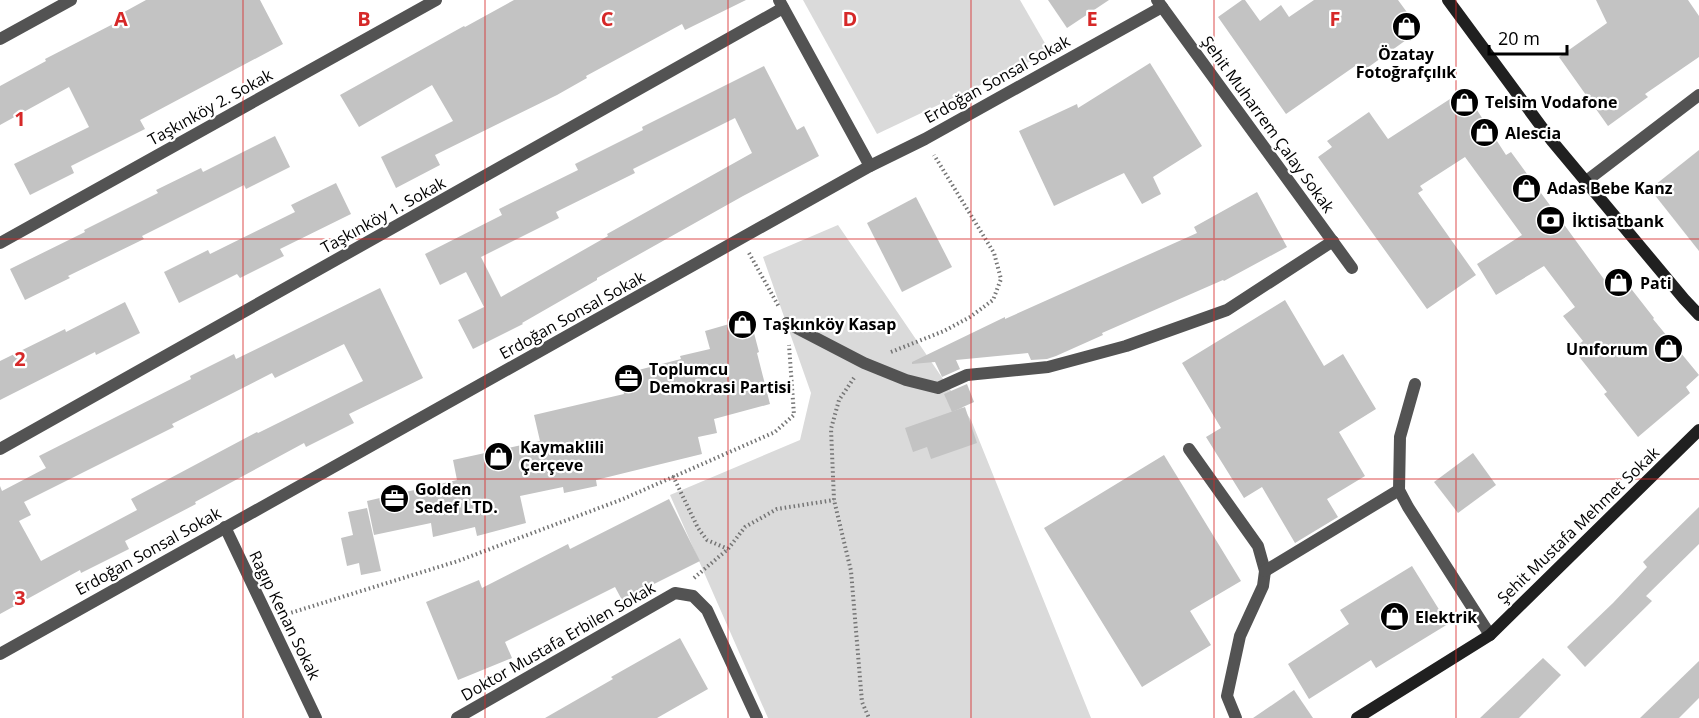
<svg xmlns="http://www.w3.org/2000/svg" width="1699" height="718" font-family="'Open Sans',sans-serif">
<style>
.green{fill:#dadada}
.building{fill:#c3c3c3;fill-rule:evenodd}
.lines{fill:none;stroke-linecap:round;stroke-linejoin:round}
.path{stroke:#757575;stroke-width:4;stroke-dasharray:1.5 3;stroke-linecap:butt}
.lane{stroke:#535353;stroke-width:12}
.street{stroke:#535353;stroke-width:12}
.secondary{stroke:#202020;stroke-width:12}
.grid{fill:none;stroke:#d62828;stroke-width:1.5;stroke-opacity:0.55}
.labels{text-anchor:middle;stroke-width:4.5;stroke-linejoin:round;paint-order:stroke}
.poi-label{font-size:16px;font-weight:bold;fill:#000;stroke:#fff;text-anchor:start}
.street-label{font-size:16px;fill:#000;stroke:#fff}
.grid-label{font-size:20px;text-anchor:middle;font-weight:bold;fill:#d62828;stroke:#fff;stroke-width:4.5;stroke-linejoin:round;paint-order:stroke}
</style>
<rect width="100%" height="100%" fill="#fff"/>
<!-- green -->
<g class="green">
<polygon points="803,0 1020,0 1050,52 877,134"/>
<polygon points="838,225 971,420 1091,718 768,718 670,495 800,440 811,393 763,257"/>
</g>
<!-- building -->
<g class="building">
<polygon points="146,0 260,0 283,44 140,120 145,129 71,166 74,173 30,195 14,164 89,127 69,87 0,125 0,86 46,61 45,59 117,22 115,17"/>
<polygon points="514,0 746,0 685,30 682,24 586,76 587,78 557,95 435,155 440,165 396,188 381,157 453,121 432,85 359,127 340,95 464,26 465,27"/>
<polygon points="1048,0 1109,0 1067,28"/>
<polygon points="1242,0 1245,0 1260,21 1281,5 1289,17 1314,0 1398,0 1420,30 1363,71 1358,64 1286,114 1218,17"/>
<polygon points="1596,0 1688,0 1699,16 1699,57 1645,94 1648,97 1608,126 1559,57 1607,23"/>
<polygon points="1150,63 1202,146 1153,177 1161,194 1142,204 1124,173 1054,206 1019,131 1077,104 1078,108"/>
<path d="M764,66L797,130L804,126L819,156L743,196L597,278V280L522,323L523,324L473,349L458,320L484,307L466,272L440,285L425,254L502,215L499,209L578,170L575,164L643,130L642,127ZM735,118L752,153L607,234L608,236L501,297L481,257L559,218L556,212L635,173L633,169Z"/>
<polygon points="1464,90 1506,155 1511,152 1606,282 1618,272 1654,318 1653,319 1699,375 1686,387 1690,393 1638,437 1604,394 1607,392 1573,349 1583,341 1563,316 1575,307 1544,266 1496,295 1477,264 1522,235 1465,157 1420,186 1423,190 1418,193 1476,275 1427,309 1318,157 1332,147 1327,141 1369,112 1388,139"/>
<polygon points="275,136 290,167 246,189 244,185 142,236 144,239 68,276 70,278 25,300 10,269 85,232 84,230 158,193 156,190 201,168 203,172"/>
<polygon points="1699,150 1699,251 1650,189"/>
<polygon points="336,183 351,214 280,249 284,256 240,278 237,274 179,303 164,272 208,250 210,254 295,212 291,205"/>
<polygon points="1257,192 1287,247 1224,281 1223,280 1102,333 1103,335 1056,356 1047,359 1031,360 1028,353 956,360 960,369 942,377 935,362 912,364 912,362 1005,317 1005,319 1197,233 1194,227"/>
<polygon points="916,197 952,267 902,292 867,223"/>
<path d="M380,288L423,378L349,414L354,423L306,447L304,443L195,502L196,504L125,541L129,549L81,573L80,570L0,614V486L2,491L46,468L39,456L191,379L190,376L234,354L236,359ZM344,344L363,381L258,433L257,432L131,499L137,510L41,561L19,521L31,515L24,502L174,427L172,424L272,373L275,378Z"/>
<polygon points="1285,300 1324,366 1343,354 1376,409 1339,432 1365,476 1327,499 1338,517 1295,543 1262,487 1244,498 1206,437 1221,428 1182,363"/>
<polygon points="125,302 140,333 96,355 95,352 0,400 0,361 65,329 66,332"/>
<polygon points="750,318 759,352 757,353 770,404 714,419 717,433 698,437 702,454 596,480 597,486 564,493 563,487 520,496 526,523 477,536 475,527 433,537 431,523 374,535 367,501 457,480 453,460 540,441 534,415 624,394 619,375 681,359 680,356 710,349 705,331"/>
<polygon points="967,384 974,402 952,412 944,394"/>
<polygon points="965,407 977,443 931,459 927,447 913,452 905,428"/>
<polygon points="1473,453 1496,485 1458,513 1434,482"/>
<polygon points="1164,455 1241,581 1190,611 1211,645 1142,687 1044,528"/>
<polygon points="669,499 700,561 622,600 615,587 505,642 512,658 458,680 426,602 479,580 482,588 568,544 570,549"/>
<polygon points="1699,507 1699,544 1646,596 1652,601 1585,667 1567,647 1613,603 1647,567 1643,562"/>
<polygon points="367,508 381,571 361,575 359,563 347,566 341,538 353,535 348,512"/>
<polygon points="1412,566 1448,624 1376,668 1371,660 1309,699 1288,664 1349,624 1340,610"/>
<polygon points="680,638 708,689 657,718 545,718 613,679 611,677"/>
<polygon points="1543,658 1561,675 1519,718 1480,718"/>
<polygon points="1699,661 1699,698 1679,718 1640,718"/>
<polygon points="1294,690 1313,718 1253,718"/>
</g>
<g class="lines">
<!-- path -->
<g class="path">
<polyline points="749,253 779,307"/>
<polyline points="891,352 944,331 970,317 993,300 1001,279 994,253 934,155"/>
<polyline points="854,378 839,400 831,429 834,500 851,571 862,702 869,718"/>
<polyline points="673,476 698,528 707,540 728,549"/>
<polyline points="694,578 728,549 745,527 777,509 834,500"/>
<polyline points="287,614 458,561 623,499 775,432 794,415 789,345"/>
</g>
<!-- lane -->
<g class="lane">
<polyline points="787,323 864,363 906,380 938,388 967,375 1048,367 1126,346 1227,310 1333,241"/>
<polyline points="1415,384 1400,437 1399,490 1408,507 1490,635"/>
<polyline points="1189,449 1258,546 1265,571 1263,586 1240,636 1227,696 1236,718"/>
<polyline points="1265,571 1399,490"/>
</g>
<!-- street -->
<g class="street">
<polyline points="779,0 870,166"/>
<polyline points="1157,0 1352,268"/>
<polyline points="0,39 71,0"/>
<polyline points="1585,182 1699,95"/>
<polyline points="0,243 436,0"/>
<polyline points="0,449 783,8"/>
<polyline points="225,527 316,718"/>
<polyline points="0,654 870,166 925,139 1162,7"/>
<polyline points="457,718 675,593 693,596 707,610 757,718"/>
</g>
<!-- secondary -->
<g class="secondary">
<polyline points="1448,0 1552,141 1684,299 1699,315"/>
<polyline points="1357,718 1490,635 1699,430"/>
</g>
</g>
<!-- grid -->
<path class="grid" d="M243,0V718M485,0V718M728,0V718M971,0V718M1214,0V718M1456,0V718M0,239H1699M0,479H1699"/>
<!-- icons -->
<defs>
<symbol id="shop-disc" viewBox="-11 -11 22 22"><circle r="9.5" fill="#000" stroke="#fff"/><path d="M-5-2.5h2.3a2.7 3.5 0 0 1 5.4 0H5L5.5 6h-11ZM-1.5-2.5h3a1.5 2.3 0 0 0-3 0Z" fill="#fff"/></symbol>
<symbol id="bank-disc" viewBox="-11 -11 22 22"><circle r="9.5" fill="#000" stroke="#fff"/><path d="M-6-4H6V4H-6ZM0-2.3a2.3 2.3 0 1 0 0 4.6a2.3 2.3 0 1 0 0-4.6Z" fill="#fff"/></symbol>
<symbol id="office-disc" viewBox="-11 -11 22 22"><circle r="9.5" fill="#000" stroke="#fff"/><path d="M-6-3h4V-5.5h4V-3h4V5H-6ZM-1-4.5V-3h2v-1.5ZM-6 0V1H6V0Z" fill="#fff"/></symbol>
</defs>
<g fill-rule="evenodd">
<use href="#shop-disc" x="1390" y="10" width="33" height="33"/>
<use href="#shop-disc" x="1448" y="86" width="33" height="33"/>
<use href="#shop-disc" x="1468" y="116" width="33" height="33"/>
<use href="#shop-disc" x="1510" y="172" width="33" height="33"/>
<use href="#bank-disc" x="1534" y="204" width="33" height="33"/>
<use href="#shop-disc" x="1602" y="266" width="33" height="33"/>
<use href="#shop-disc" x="726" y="308" width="33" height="33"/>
<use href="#shop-disc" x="1652" y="332" width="33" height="33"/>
<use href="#office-disc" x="612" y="362" width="33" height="33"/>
<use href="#shop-disc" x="482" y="440" width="33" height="33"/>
<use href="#office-disc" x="378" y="482" width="33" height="33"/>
<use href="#shop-disc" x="1378" y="600" width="33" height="33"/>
</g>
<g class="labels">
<!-- poi labels -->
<g class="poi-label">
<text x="1406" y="60" text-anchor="middle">Özatay<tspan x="1406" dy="18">Fotoğrafçılık</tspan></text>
<text x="1485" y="108">Telsim Vodafone</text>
<text x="1505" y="139">Alescia</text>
<text x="1547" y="194">Adas Bebe Kanz</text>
<text x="1572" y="227">İktisatbank</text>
<text x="1640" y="289">Pati</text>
<text x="763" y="330">Taşkınköy Kasap</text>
<text x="1648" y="355" text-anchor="end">Unıforıum</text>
<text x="649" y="375">Toplumcu<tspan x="649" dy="18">Demokrasi Partisi</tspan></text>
<text x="520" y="453">Kaymaklili<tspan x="520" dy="18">Çerçeve</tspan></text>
<text x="415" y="495">Golden<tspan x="415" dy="18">Sedef LTD.</tspan></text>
<text x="1415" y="623">Elektrik</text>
</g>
<!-- street labels -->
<g class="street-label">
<text transform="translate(997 79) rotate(-29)" y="6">Erdoğan Sonsal Sokak</text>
<text transform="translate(210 107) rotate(-29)" y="6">Taşkınköy 2. Sokak</text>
<text transform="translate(1268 124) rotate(54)" y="6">Şehit Muharrem Çalay Sokak</text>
<text transform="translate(383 215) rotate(-29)" y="6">Taşkınköy 1. Sokak</text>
<text transform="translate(572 315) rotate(-29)" y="6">Erdoğan Sonsal Sokak</text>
<text transform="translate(1578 525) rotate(-44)" y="6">Şehit Mustafa Mehmet Sokak</text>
<text transform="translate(148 551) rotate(-29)" y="6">Erdoğan Sonsal Sokak</text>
<text transform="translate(285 615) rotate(64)" y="6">Ragıp Kenan Sokak</text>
<text transform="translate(558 641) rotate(-30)" y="6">Doktor Mustafa Erbilen Sokak</text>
</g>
</g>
<g class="grid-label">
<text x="121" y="26">A</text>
<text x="364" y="26">B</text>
<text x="607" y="26">C</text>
<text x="850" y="26">D</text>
<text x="1092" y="26">E</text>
<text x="1335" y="26">F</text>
<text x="20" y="126">1</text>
<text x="20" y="366">2</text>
<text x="20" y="605">3</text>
</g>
<!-- scale -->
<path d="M1489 45v9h78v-9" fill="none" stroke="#000000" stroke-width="3"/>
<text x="1498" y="45" font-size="18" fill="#000000" stroke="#ffffff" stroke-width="4.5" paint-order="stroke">20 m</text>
</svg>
